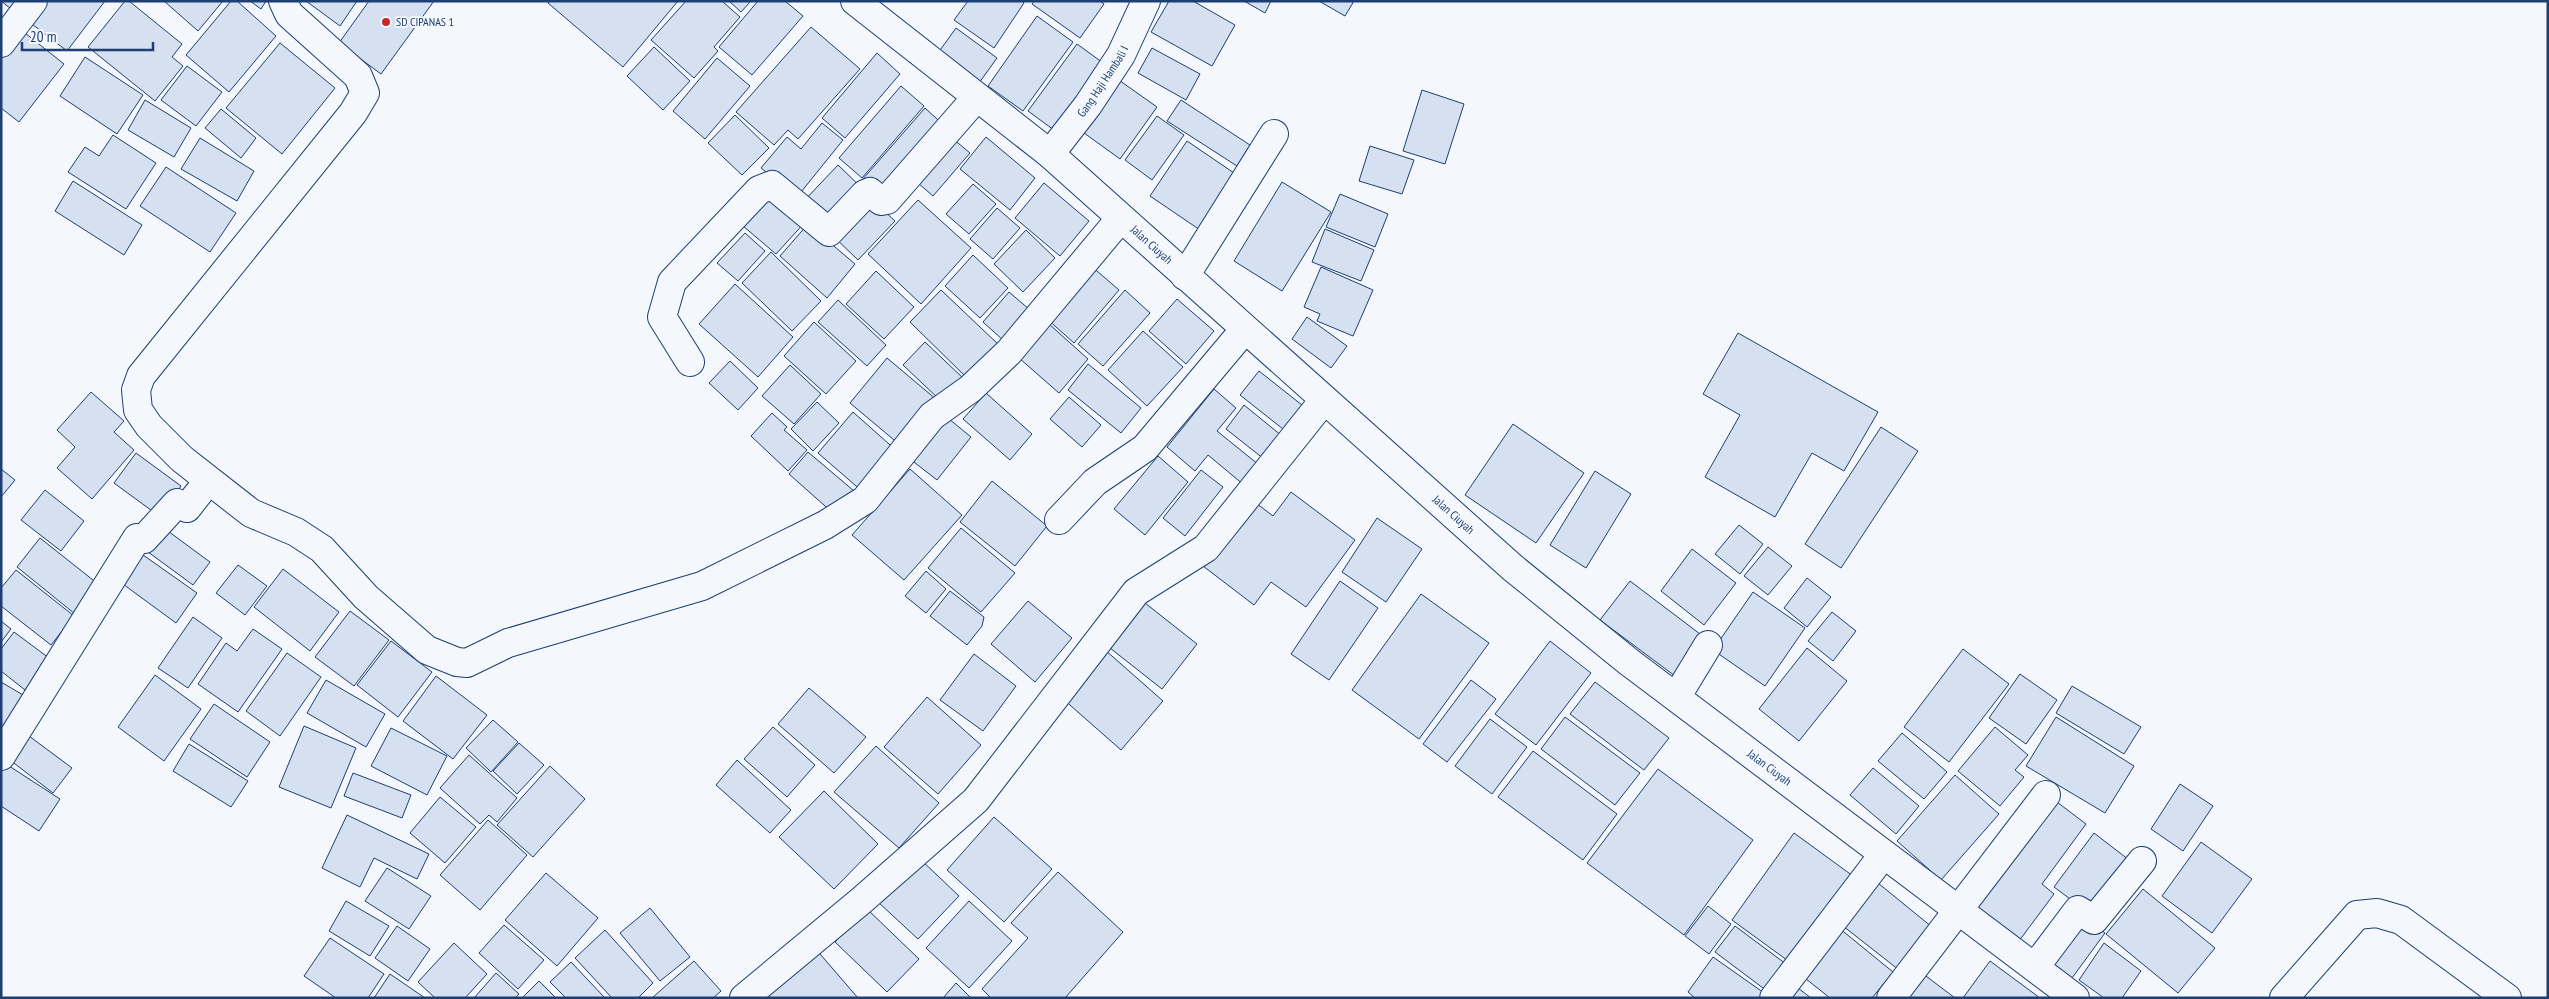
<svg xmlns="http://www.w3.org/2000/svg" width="2549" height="999" font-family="'PT Sans Narrow',sans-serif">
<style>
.building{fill:#d5e0f0;stroke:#1d3f73}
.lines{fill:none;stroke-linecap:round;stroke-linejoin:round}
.minor-casing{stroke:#1d3f73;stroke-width:30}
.minor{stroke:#f4f7fb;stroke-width:28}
.poi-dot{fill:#c62828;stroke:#f4f7fb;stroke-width:2}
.labels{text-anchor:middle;stroke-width:4;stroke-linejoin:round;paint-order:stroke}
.poi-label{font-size:12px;fill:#1d3f73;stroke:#f4f7fb;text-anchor:start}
.street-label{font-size:12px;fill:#1d3f73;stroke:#f4f7fb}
</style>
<rect width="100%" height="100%" fill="#f4f7fb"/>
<!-- building -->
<g class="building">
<polygon points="1,1 23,1 15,12"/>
<polygon points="43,1 105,1 67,51 28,21"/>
<polygon points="125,1 129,1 182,44 172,57 183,66 155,101 88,47"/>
<polygon points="164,1 223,1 198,31"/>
<polygon points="231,1 237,1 276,36 229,92 186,55"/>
<polygon points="250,1 266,1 261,9"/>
<polygon points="306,1 357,1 340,26"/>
<polygon points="369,1 434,1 381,74 339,43"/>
<polygon points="550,1 678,1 623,67 548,3"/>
<polygon points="686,1 722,1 740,17 714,47 718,51 694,78 651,40"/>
<polygon points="729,1 751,1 741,12"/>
<polygon points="758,1 785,1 803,16 752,75 719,47"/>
<polygon points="968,1 1022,1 1024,3 994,48 954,20"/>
<polygon points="1034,1 1100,1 1104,4 1080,38 1032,4"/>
<polygon points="1169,1 1193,1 1235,25 1212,66 1151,32"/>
<polygon points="1244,1 1271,1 1265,13"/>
<polygon points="1319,1 1354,1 1345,16"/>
<polygon points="1037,16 1073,42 1023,111 988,86"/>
<polygon points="811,27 860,69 798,139 788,130 774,145 736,112"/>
<polygon points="956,28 997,58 979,83 938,53"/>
<polygon points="20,29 64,64 19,122 1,108 1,53"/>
<polygon points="280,43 335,88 282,154 226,108"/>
<polygon points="1077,44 1106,65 1058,133 1028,111"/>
<polygon points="654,47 690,81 663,110 627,76"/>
<polygon points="1152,48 1200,74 1186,100 1138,73"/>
<polygon points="877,53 900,74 845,138 822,118"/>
<polygon points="85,57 143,95 117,134 60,96"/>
<polygon points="717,58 750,86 705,139 673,111"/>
<polygon points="187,66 222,92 196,126 161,100"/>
<polygon points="1116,78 1157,107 1120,159 1080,130"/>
<polygon points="901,86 924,106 862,178 839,158"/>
<polygon points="1422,90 1464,104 1445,164 1403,151"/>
<polygon points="145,100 191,128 174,157 128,130"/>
<polygon points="1181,100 1250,145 1237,166 1167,121"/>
<polygon points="925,108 948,129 886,200 862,180"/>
<polygon points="221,109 256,138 241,158 205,128"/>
<polygon points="735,115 769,148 742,175 708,143"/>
<polygon points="1157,116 1184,135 1152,180 1125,160"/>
<polygon points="822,123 843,140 797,197 761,168 787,137 801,149"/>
<polygon points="946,133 970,153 933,196 910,176"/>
<polygon points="113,135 156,163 126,209 68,172 85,147 99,156"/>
<polygon points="986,137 1035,178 1010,210 960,169"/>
<polygon points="200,138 254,171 237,201 181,169"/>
<polygon points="1187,141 1237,175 1200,230 1150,196"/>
<polygon points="1370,146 1414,160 1402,194 1359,181"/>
<polygon points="838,165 865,191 829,230 801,204"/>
<polygon points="166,167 236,213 210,252 140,206"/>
<polygon points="73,181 142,225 124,255 55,211"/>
<polygon points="1282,182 1331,212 1282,291 1234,261"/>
<polygon points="1044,183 1089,221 1060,256 1015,218"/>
<polygon points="973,184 996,204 969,234 946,214"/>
<polygon points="1340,194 1388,214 1375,247 1326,227"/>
<polygon points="867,195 895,221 858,260 831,234"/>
<polygon points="770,196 807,220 776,254 743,226"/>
<polygon points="918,200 971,248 921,304 868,254"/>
<polygon points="997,208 1020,228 993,259 970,239"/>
<polygon points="808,224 855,264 827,298 780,256"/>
<polygon points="1325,229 1374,250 1361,281 1312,262"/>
<polygon points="1026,230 1055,258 1023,292 994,264"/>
<polygon points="745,233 765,251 738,281 717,263"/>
<polygon points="771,252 821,301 792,331 742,283"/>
<polygon points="973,255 1008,288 980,318 945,286"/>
<polygon points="1090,265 1119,290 1074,343 1046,318"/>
<polygon points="1321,267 1373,290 1353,336 1317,321 1320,314 1304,307"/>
<polygon points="876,271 914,307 884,339 846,304"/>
<polygon points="735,284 793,337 758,377 699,324"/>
<polygon points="941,290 1000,346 968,379 910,322"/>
<polygon points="1125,290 1150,313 1103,366 1078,344"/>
<polygon points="1009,292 1030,310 1003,340 983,322"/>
<polygon points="1177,299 1214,331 1186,364 1149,331"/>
<polygon points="838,300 886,345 867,366 818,322"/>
<polygon points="1307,317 1347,346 1331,368 1292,339"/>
<polygon points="814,322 856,361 826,394 784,356"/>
<polygon points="1049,324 1088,359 1059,393 1019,358"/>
<polygon points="1143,331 1183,367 1147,406 1108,370"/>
<polygon points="1738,333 1878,412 1844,471 1812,453 1775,517 1705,477 1740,415 1703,394"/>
<polygon points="925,342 964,379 942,402 903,365"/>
<polygon points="887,358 937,400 900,445 850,403"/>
<polygon points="730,361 758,388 738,410 709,383"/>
<polygon points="1088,364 1141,408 1121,433 1068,390"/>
<polygon points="790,365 821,394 794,424 762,396"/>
<polygon points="1259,371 1307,409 1288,433 1240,395"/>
<polygon points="1214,389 1236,408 1217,431 1259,465 1244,485 1208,455 1195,471 1167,447"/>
<polygon points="91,392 124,421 114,432 134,450 92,499 57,468 75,447 57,430"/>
<polygon points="986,393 1032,434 1010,460 963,419"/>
<polygon points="1069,397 1101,425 1082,447 1050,419"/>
<polygon points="817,402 839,423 813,451 791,429"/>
<polygon points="1244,405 1282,436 1264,459 1226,429"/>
<polygon points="853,412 898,452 863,492 818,453"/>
<polygon points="772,413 787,427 784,430 807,450 788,471 751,436"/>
<polygon points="943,414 971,437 937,480 910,459"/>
<polygon points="1513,424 1584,473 1536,543 1465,495"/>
<polygon points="1881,427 1918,451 1841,568 1805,544"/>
<polygon points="808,452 854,491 834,514 789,474"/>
<polygon points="136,453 181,486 159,516 114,483"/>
<polygon points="1158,456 1188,482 1145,535 1114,509"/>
<polygon points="1,469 15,480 1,497"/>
<polygon points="910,469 962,515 904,580 852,535"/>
<polygon points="1201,470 1223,487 1185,536 1163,518"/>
<polygon points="1595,471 1631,494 1586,568 1550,545"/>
<polygon points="992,481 1047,526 1015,566 960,522"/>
<polygon points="45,490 84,521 61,551 21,520"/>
<polygon points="1291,492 1355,540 1306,607 1271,582 1254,605 1203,566 1252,500 1273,516"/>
<polygon points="1377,518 1422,549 1386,602 1342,572"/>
<polygon points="1739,525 1763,544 1740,574 1715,554"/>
<polygon points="161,526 210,562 193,585 144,549"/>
<polygon points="961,528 1015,573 981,612 928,568"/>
<polygon points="40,538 98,584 75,614 17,567"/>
<polygon points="1768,547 1792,566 1768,595 1744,576"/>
<polygon points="1692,549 1736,583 1704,625 1661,591"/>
<polygon points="136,550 197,593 176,623 116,579"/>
<polygon points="238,565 267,586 245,615 216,593"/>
<polygon points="283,569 339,612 310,651 254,607"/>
<polygon points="16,570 74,616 51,645 1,606 1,588"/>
<polygon points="926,571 946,589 926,613 905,596"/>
<polygon points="1807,578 1831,597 1807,627 1784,608"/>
<polygon points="1340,581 1378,608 1329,680 1291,654"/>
<polygon points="1630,581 1704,637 1675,676 1600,620"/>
<polygon points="950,591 984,617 982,626 967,645 930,616"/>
<polygon points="1753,592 1805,628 1765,686 1713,650"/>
<polygon points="1421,594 1489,643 1419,739 1352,690"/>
<polygon points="1028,601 1072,638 1035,682 991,644"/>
<polygon points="1145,603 1197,644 1162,689 1110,648"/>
<polygon points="350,611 389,640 354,686 315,657"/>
<polygon points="1832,612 1856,631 1833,661 1808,641"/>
<polygon points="193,617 222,638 188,688 158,668"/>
<polygon points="1,621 11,629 1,642"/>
<polygon points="253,629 282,649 238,712 198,684 226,643 237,651"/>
<polygon points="14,632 49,658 25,690 1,671 1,649"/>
<polygon points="391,641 432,672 398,717 357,685"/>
<polygon points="1550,641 1591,673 1536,745 1495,714"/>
<polygon points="1807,648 1847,681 1799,741 1759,709"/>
<polygon points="1104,649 1163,701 1121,750 1062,698"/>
<polygon points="1963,649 2009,684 1949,762 1904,727"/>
<polygon points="287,653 321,677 280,736 246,711"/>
<polygon points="974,654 1016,686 983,731 940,700"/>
<polygon points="2020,674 2057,700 2026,744 1989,718"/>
<polygon points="155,675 201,709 164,761 118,727"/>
<polygon points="436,676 487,715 453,759 403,721"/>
<polygon points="326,680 385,714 366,747 307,713"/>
<polygon points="1471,680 1496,699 1447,762 1423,744"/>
<polygon points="1,682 23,695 1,732"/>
<polygon points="1595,682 1669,738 1644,770 1570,714"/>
<polygon points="2072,686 2141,727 2124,754 2056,713"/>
<polygon points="809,688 866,737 834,773 778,724"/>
<polygon points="927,697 981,745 938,794 884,747"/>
<polygon points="214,704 270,742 247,777 190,739"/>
<polygon points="1565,717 1640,773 1615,805 1541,749"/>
<polygon points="2056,717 2134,766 2105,813 2026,766"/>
<polygon points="1490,719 1527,747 1492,794 1455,766"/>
<polygon points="493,720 518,742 491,772 466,748"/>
<polygon points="304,726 356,748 331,808 279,787"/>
<polygon points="773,727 815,765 787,797 744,759"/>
<polygon points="1995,727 2028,755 2015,770 2024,777 2000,806 1958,771"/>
<polygon points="391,728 447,756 427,795 371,766"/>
<polygon points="25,733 72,768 53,793 6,757"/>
<polygon points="1902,733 1947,772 1924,799 1878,761"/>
<polygon points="519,743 544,765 517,794 493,771"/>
<polygon points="189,744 248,781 231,807 173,771"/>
<polygon points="876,746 939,803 899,848 834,792"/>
<polygon points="1533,751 1617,814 1583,860 1498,797"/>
<polygon points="469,755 517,798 497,822 489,815 480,824 440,788"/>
<polygon points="737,760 791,810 770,833 716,785"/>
<polygon points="6,764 60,799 39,831 1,806 1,772"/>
<polygon points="550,766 585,799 533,857 497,825"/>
<polygon points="1873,768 1919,806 1896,834 1850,795"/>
<polygon points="1658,769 1753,840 1684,935 1587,863"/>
<polygon points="353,773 411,795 402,818 344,796"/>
<polygon points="1955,775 1999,814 1941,880 1897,841"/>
<polygon points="2180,784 2213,806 2183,851 2151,829"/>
<polygon points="824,791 878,844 834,889 779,837"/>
<polygon points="440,797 476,827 445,863 410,833"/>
<polygon points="2053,799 2086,824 2042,884 2054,894 2019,941 1973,906"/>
<polygon points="347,815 429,854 417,879 374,858 360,887 322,868"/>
<polygon points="994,817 1052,869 1004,922 947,870"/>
<polygon points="488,820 527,855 480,910 440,875"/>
<polygon points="1794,833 1853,876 1791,963 1732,920"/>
<polygon points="2094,833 2133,863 2093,916 2054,887"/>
<polygon points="2201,842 2252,879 2212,933 2162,896"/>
<polygon points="918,857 959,896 918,939 878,902"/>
<polygon points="387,868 431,896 409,929 365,901"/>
<polygon points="1058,872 1123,932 1065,998 991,998 982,989 1028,938 1011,923"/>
<polygon points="546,873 598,918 557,966 505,920"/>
<polygon points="1878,883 1932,927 1899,970 1843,926"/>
<polygon points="2143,889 2215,948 2178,993 2106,934"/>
<polygon points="346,901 389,926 370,956 329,931"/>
<polygon points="969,901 1012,941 969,988 926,948"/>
<polygon points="1708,906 1731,924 1709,954 1685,936"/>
<polygon points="650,908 690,957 660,981 620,933"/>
<polygon points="867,909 919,959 887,992 835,942"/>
<polygon points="2078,913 2105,933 2072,978 2046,958"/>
<polygon points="504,925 544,960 518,989 479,953"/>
<polygon points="397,926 430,949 408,981 375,958"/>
<polygon points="1735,926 1786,964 1767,991 1715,952"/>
<polygon points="1839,928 1893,972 1872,998 1830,998 1801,975"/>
<polygon points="605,930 653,983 638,998 612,998 575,958"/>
<polygon points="330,938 384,974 368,998 336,998 304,976"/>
<polygon points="454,943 487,974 465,998 435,998 418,982"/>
<polygon points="2104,943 2141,971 2122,998 2104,998 2079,980"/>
<polygon points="814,947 858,998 770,998 764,991"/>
<polygon points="1713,957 1767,995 1765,998 1695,998 1688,992"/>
<polygon points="694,961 721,991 713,998 652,998"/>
<polygon points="1990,961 2040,998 1963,998"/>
<polygon points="571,962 605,998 566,998 550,982"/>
<polygon points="496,973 519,994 515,998 474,998"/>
<polygon points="1922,973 1955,998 1904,998"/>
<polygon points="390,974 425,998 374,998"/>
<polygon points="539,981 556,998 522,998"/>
<polygon points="956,983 971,998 943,998"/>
<polygon points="1794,985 1811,998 1785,998"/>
</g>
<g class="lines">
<defs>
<g id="minor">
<polyline points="283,1 289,14 358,76 365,93 353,113 141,376 136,390 138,410 149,426 182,459 251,513 296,532 322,549 366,597 427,650 457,662 467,663 508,643 702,586 825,525 865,500 932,416 970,389 1009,352 1120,219"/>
<path id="s1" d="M855,1L1050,154L1513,568L1629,662L2075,998"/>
<polyline points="1,43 33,1"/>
<path id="s2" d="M1050,154L1088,105L1121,55L1146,1"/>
<polyline points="1185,276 1274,134"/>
<polyline points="690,362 662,317 672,282 759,190 772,185 829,232 865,194 870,192 881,201 887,200 976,98"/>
<polyline points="1059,520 1095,482 1145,448 1245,329"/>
<polyline points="1677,696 1708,645"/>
<polyline points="1,756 137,538 144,539 177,503 187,508 208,481"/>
<polyline points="2035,967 2078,910 2094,920 2142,861"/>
<polyline points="744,998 862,900 976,800 1136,592 1206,548 1324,400"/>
<polyline points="1774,998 1883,855"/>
<polyline points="1891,998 2046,795"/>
<polyline points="2284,998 2357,915 2377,913 2401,920 2507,998"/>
</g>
</defs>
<!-- minor casing -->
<use href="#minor" class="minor-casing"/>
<!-- minor -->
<use href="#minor" class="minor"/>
</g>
<!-- markers -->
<circle class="poi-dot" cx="386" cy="22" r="5"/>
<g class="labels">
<!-- poi labels -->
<g class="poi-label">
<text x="396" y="26">SD CIPANAS 1</text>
</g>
<!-- street labels -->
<g class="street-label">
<text dy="4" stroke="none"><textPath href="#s2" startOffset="90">Gang Haji Hambali I</textPath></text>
<text dy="4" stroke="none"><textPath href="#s1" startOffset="384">Jalan Ciuyah</textPath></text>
<text dy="4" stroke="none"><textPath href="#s1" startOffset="789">Jalan Ciuyah</textPath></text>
<text dy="4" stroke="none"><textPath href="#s1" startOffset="1194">Jalan Ciuyah</textPath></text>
</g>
</g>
<!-- border -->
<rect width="2549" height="999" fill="none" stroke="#1d3f73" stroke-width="5"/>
<!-- scale -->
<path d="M22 42v8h131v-8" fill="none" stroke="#1d3f73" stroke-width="2.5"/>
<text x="30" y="42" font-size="15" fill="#1d3f73" stroke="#f4f7fb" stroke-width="4" paint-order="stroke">20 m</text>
</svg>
